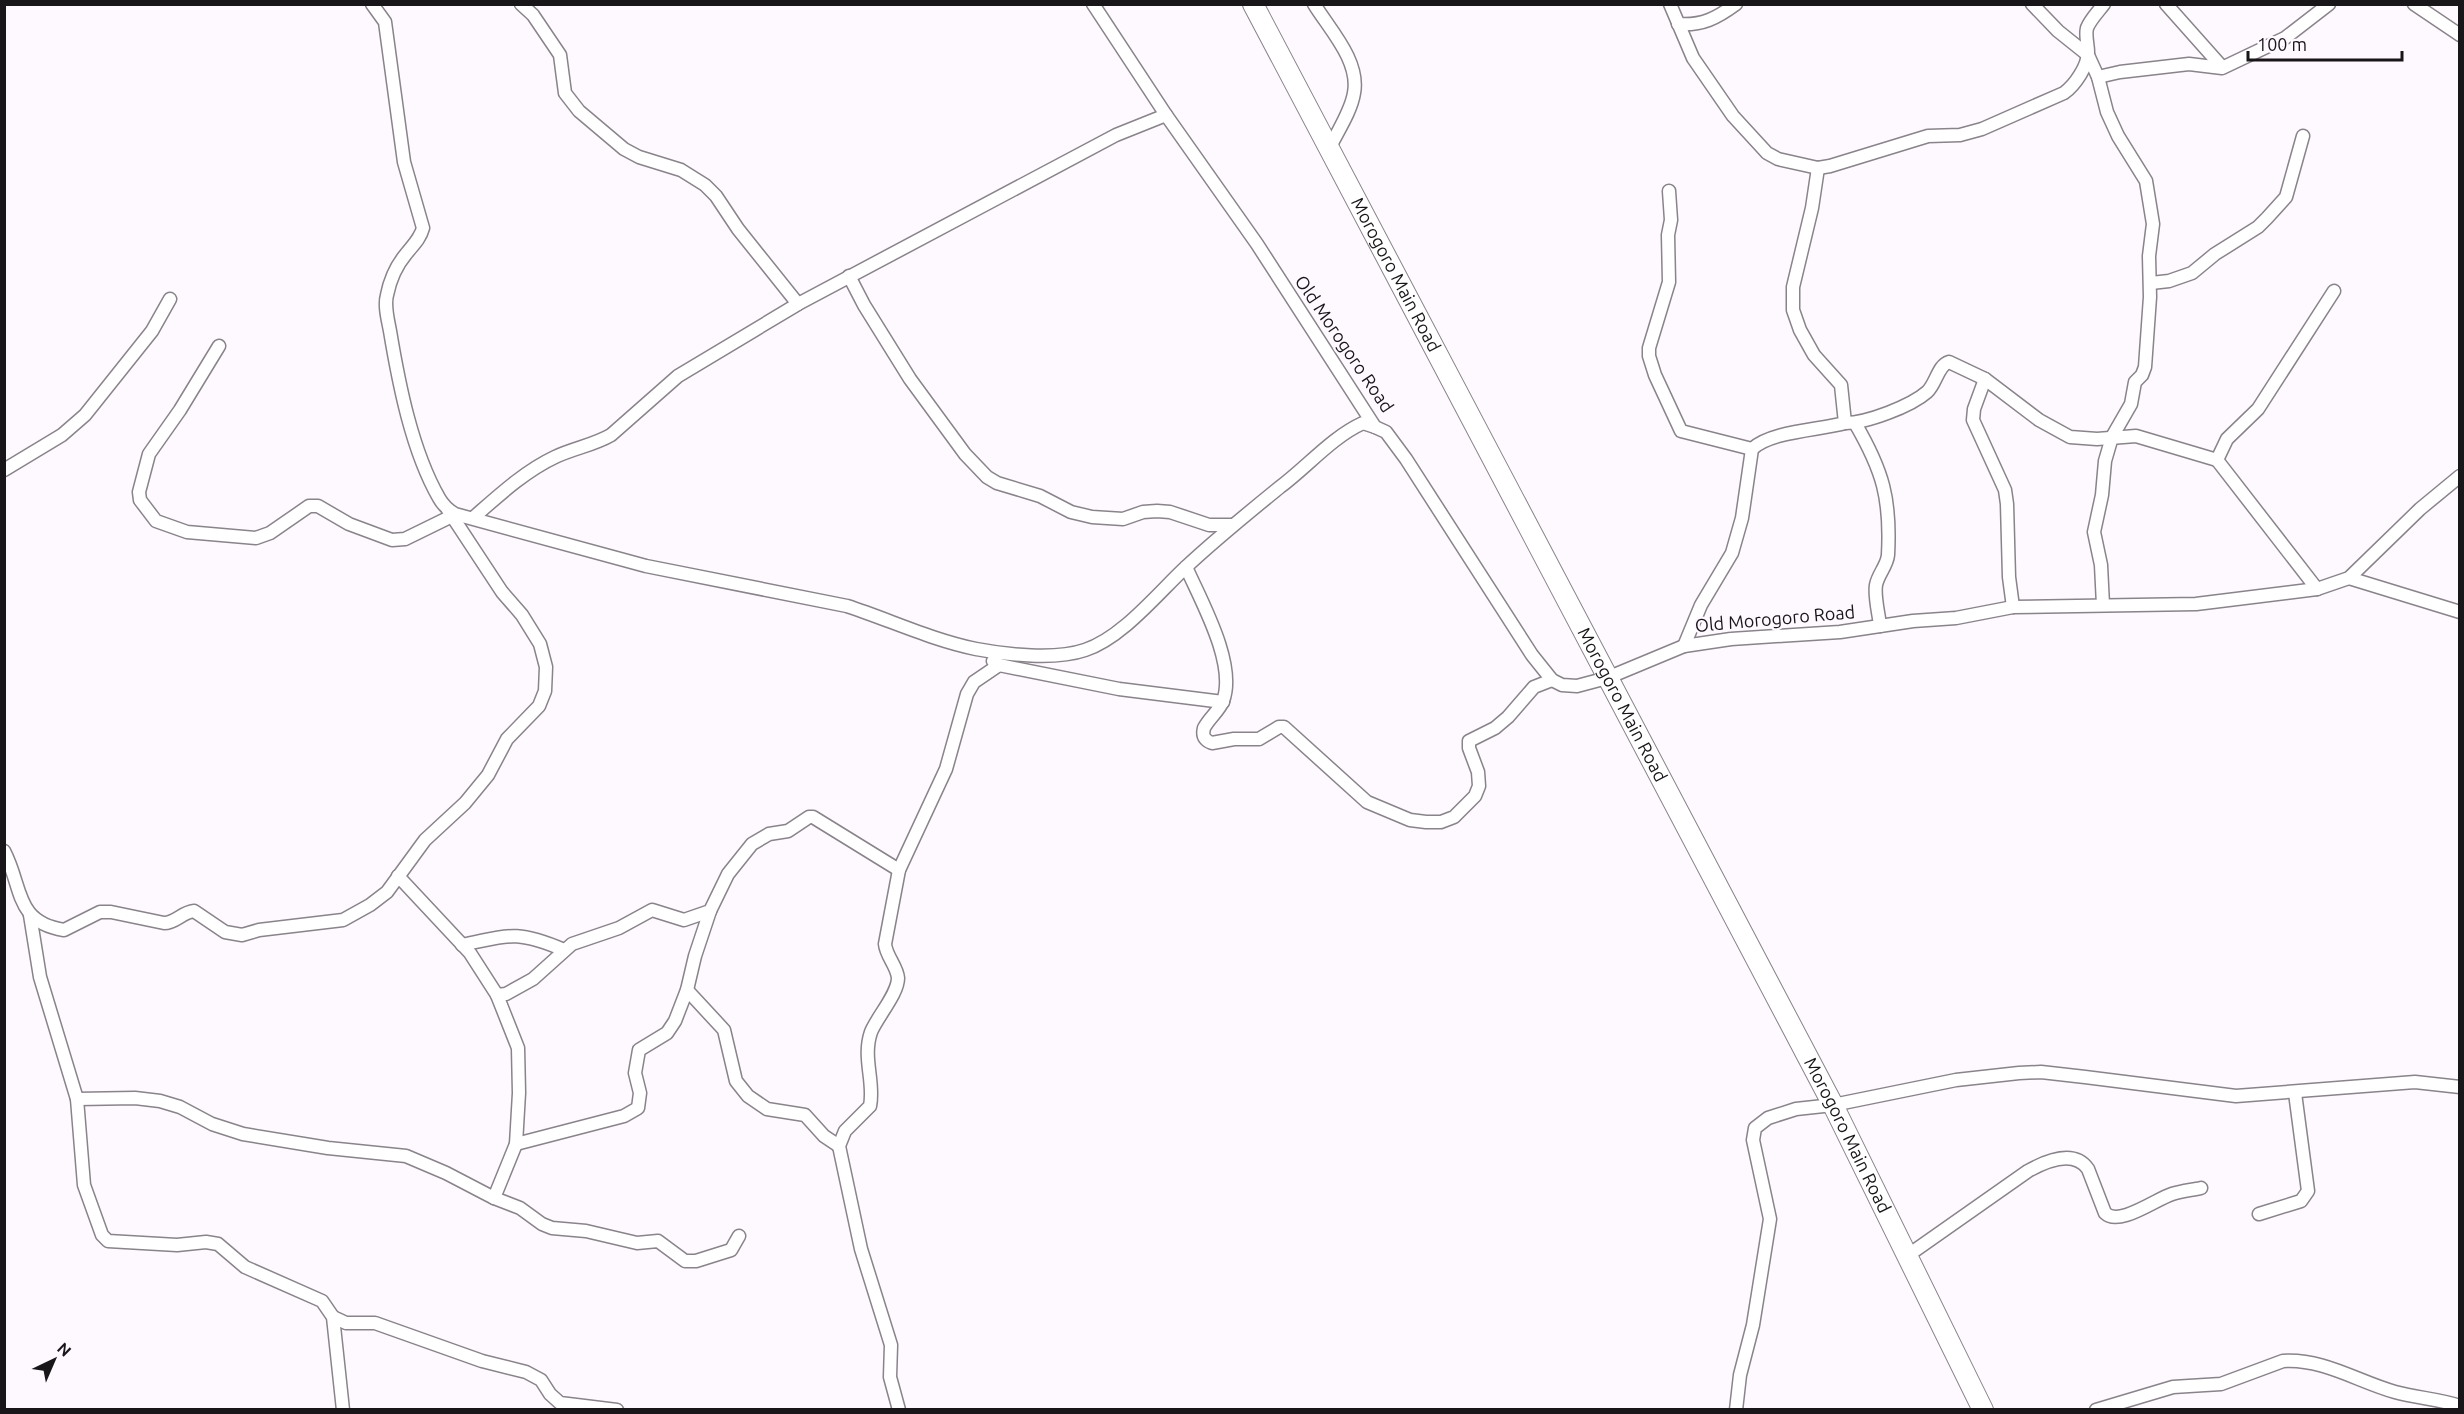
<svg xmlns="http://www.w3.org/2000/svg" width="2464" height="1414" font-family="Ubuntu,sans-serif">
<style>
.lines{fill:none;stroke-linecap:round;stroke-linejoin:round}
.minor-casing{stroke:#89838a;stroke-width:15}
.trunk-casing{stroke:#89838a;stroke-width:22}
.minor{stroke:#fff;stroke-width:12}
.trunk{stroke:#fff;stroke-width:20}
.labels{text-anchor:middle;stroke-width:4.5;stroke-linejoin:round;paint-order:stroke}
.street-label{font-size:18px;fill:#181619;stroke:#fef8ff}
</style>
<rect width="100%" height="100%" fill="#fef8ff"/>
<g class="lines">
<defs>
<g id="minor">
<path d="M372,4L385,22L404,162L423,228C420,239 413,245 406,254C396,266 390,280 387,295C384,306 388,320 390,331C399,385 412,451 439,498C443,505 448,510 455,514L646,566L847,606C890,620 932,640 976,649C1007,655 1056,660 1085,650C1122,638 1158,593 1186,567C1217,538 1248,513 1280,487C1307,467 1332,437 1363,423L1375,427"/>
<polyline points="521,4 533,15 560,55 565,93 579,111 624,149 639,157 681,170 705,185 716,196 738,229 798,304"/>
<polyline points="1093,4 1166,115 1257,244 1375,427 1386,432 1406,459 1532,655 1552,680 1562,685 1577,686 1607,678 1684,646 1731,639 1840,632 1913,621 1956,618 2013,607 2196,604 2317,589 2349,578 2420,509 2460,476"/>
<path d="M1314,4C1330,30 1360,61 1354,93C1351,112 1337,132 1329,149"/>
<path d="M1670,4L1693,58L1733,116L1767,153L1778,159L1818,168L1830,166L1928,136L1960,135L1982,129L2064,93C2075,85 2088,66 2088,52C2088,44 2085,36 2087,28C2090,20 2098,12 2104,4"/>
<polyline points="2032,4 2058,31 2088,55 2098,77 2107,112 2118,136 2146,181 2153,224 2149,256 2150,297 2145,367 2142,375 2135,382 2131,404 2112,437 2105,461 2102,495 2094,532 2101,565 2103,605"/>
<polyline points="2166,4 2222,67"/>
<polyline points="2414,4 2460,35"/>
<path d="M1678,24C1702,26 1717,18 1736,4"/>
<polyline points="2098,77 2120,72 2189,64 2222,68 2285,38 2329,4"/>
<polyline points="1669,191 1671,220 1668,235 1669,282 1649,348 1649,356 1655,375 1681,431 1752,449"/>
<polyline points="849,276 864,305 910,379 965,454 987,477 997,483 1040,496 1071,512 1092,517 1123,519 1143,512 1157,511 1170,512 1209,525 1232,525"/>
<polyline points="2151,283 2169,281 2192,273 2215,254 2258,227 2267,218 2286,197 2303,136"/>
<polyline points="219,346 180,410 149,454 139,492 140,500 156,521 187,532 256,538 270,533 309,506 318,506 349,524 392,540 405,539 452,516"/>
<polyline points="1985,379 1974,409 1973,420 2005,490 2007,504 2009,577 2013,607"/>
<path d="M1845,423C1867,423 1911,406 1927,392C1936,384 1938,365 1949,362L1985,379L2039,420L2070,437L2097,439L2136,436L2217,460"/>
<path d="M1855,423C1883,471 1891,499 1888,555C1887,566 1878,574 1876,585C1874,597 1879,614 1880,626"/>
<polyline points="4,470 62,435 85,415 152,331 170,299"/>
<path d="M473,518C498,496 525,471 555,457C574,448 594,445 611,435L678,376L798,304L1116,135L1166,115"/>
<path d="M1186,567C1201,601 1237,664 1223,701C1219,711 1209,718 1204,728C1202,736 1204,740 1212,743L1234,739H1259L1279,727H1284L1367,802L1410,820L1426,822H1441L1454,817L1475,796L1479,786L1478,772L1469,748V741L1495,728L1508,717L1534,687L1552,680"/>
<polyline points="2349,578 2460,612"/>
<polyline points="2317,589 2217,460 2227,439 2258,409 2334,291"/>
<path d="M1684,646L1701,605L1732,553L1742,518L1752,449C1771,431 1820,430 1845,423L1841,385L1814,355L1800,330L1793,310V287L1812,208L1818,168"/>
<polyline points="993,661 999,665 1119,689 1223,702"/>
<path d="M4,851C23,887 14,922 64,930L100,912H111L164,923C176,923 182,912 194,911L225,932L242,935L259,930L343,920L370,905L387,892L425,840L465,803L488,775L507,739L539,706L545,691L546,667L540,644L522,615L502,592L448,510"/>
<polyline points="398,876 470,953 497,995 518,1048 519,1093 516,1144 494,1198"/>
<polyline points="30,915 40,977 77,1099 84,1185 102,1235 108,1241 177,1245 206,1242 218,1244 245,1267 322,1301 333,1317 343,1410"/>
<path d="M462,945C509,935 517,930 564,950"/>
<polyline points="687,990 724,1030 736,1081 748,1096 767,1109 805,1115 824,1136 839,1146"/>
<polyline points="497,995 506,994 533,979 572,944 619,928 652,910 684,920 710,911 728,874 752,844 769,834 788,831 809,817 813,817 899,870"/>
<polyline points="77,1099 135,1098 160,1101 180,1107 212,1124 243,1134 328,1148 406,1156 446,1173 494,1198 520,1208 542,1224 552,1228 586,1231 637,1243 658,1241 685,1261 696,1261 731,1250 739,1236"/>
<polyline points="516,1144 624,1116 638,1108 640,1093 635,1073 639,1050 667,1033 675,1021 687,990 695,956 710,911"/>
<polyline points="2259,1214 2301,1201 2308,1191 2295,1093"/>
<path d="M1907,1256L2028,1171C2046,1161 2074,1149 2088,1169L2105,1213C2119,1227 2156,1199 2172,1194C2182,1191 2192,1190 2201,1188"/>
<polyline points="333,1317 346,1323 375,1323 482,1361 526,1372 541,1380 550,1394 560,1403 617,1410"/>
<path d="M899,1410L890,1377L891,1345L861,1249L839,1146L845,1131L870,1106C875,1082 862,1058 871,1032C877,1017 898,994 898,978C897,966 886,956 885,944L899,870L946,769L967,694L974,682L999,665"/>
<polyline points="1736,1410 1740,1375 1753,1325 1770,1219 1753,1140 1755,1128 1768,1118 1796,1109 1833,1105 1956,1080 2019,1073 2041,1072 2085,1077 2236,1096 2415,1082 2460,1087"/>
<path d="M2096,1410L2173,1387L2221,1384L2283,1361C2322,1358 2359,1382 2395,1392C2417,1398 2439,1399 2460,1406"/>
</g>
<g id="trunk">
<path id="s1" d="M1253,4L1833,1105L1983,1410"/>
</g>
</defs>
<!-- minor casing -->
<use href="#minor" class="minor-casing"/>
<!-- trunk casing -->
<use href="#trunk" class="trunk-casing"/>
<!-- minor -->
<use href="#minor" class="minor"/>
<!-- trunk -->
<use href="#trunk" class="trunk"/>
</g>
<g class="labels">
<!-- street labels -->
<g class="street-label">
<text dy="6" stroke="none"><textPath href="#s1" startOffset="306">Morogoro Main Road</textPath></text>
<text transform="translate(1344 344) rotate(56)" y="6">Old Morogoro Road</text>
<text transform="translate(1775 619) rotate(-5)" y="6">Old Morogoro Road</text>
<text dy="6" stroke="none"><textPath href="#s1" startOffset="792">Morogoro Main Road</textPath></text>
<text dy="6" stroke="none"><textPath href="#s1" startOffset="1278">Morogoro Main Road</textPath></text>
</g>
</g>
<!-- border -->
<rect width="2464" height="1414" fill="none" stroke="#181619" stroke-width="12"/>
<!-- north arrow -->
<g transform="translate(54 1360) rotate(44)" stroke="#fef8ff" stroke-width="4.5" paint-order="stroke">
<path d="M0-4.5L10 22L0 15L-10 22Z" fill="#181619"/>
<text y="-9" font-size="16" font-weight="bold" text-anchor="middle" fill="#181619">N</text>
</g>
<!-- scale -->
<path d="M2248 51v9h154v-9" fill="none" stroke="#181619" stroke-width="3"/>
<text x="2257" y="51" font-size="18" fill="#181619" stroke="#fef8ff" stroke-width="4.5" paint-order="stroke">100 m</text>
</svg>
